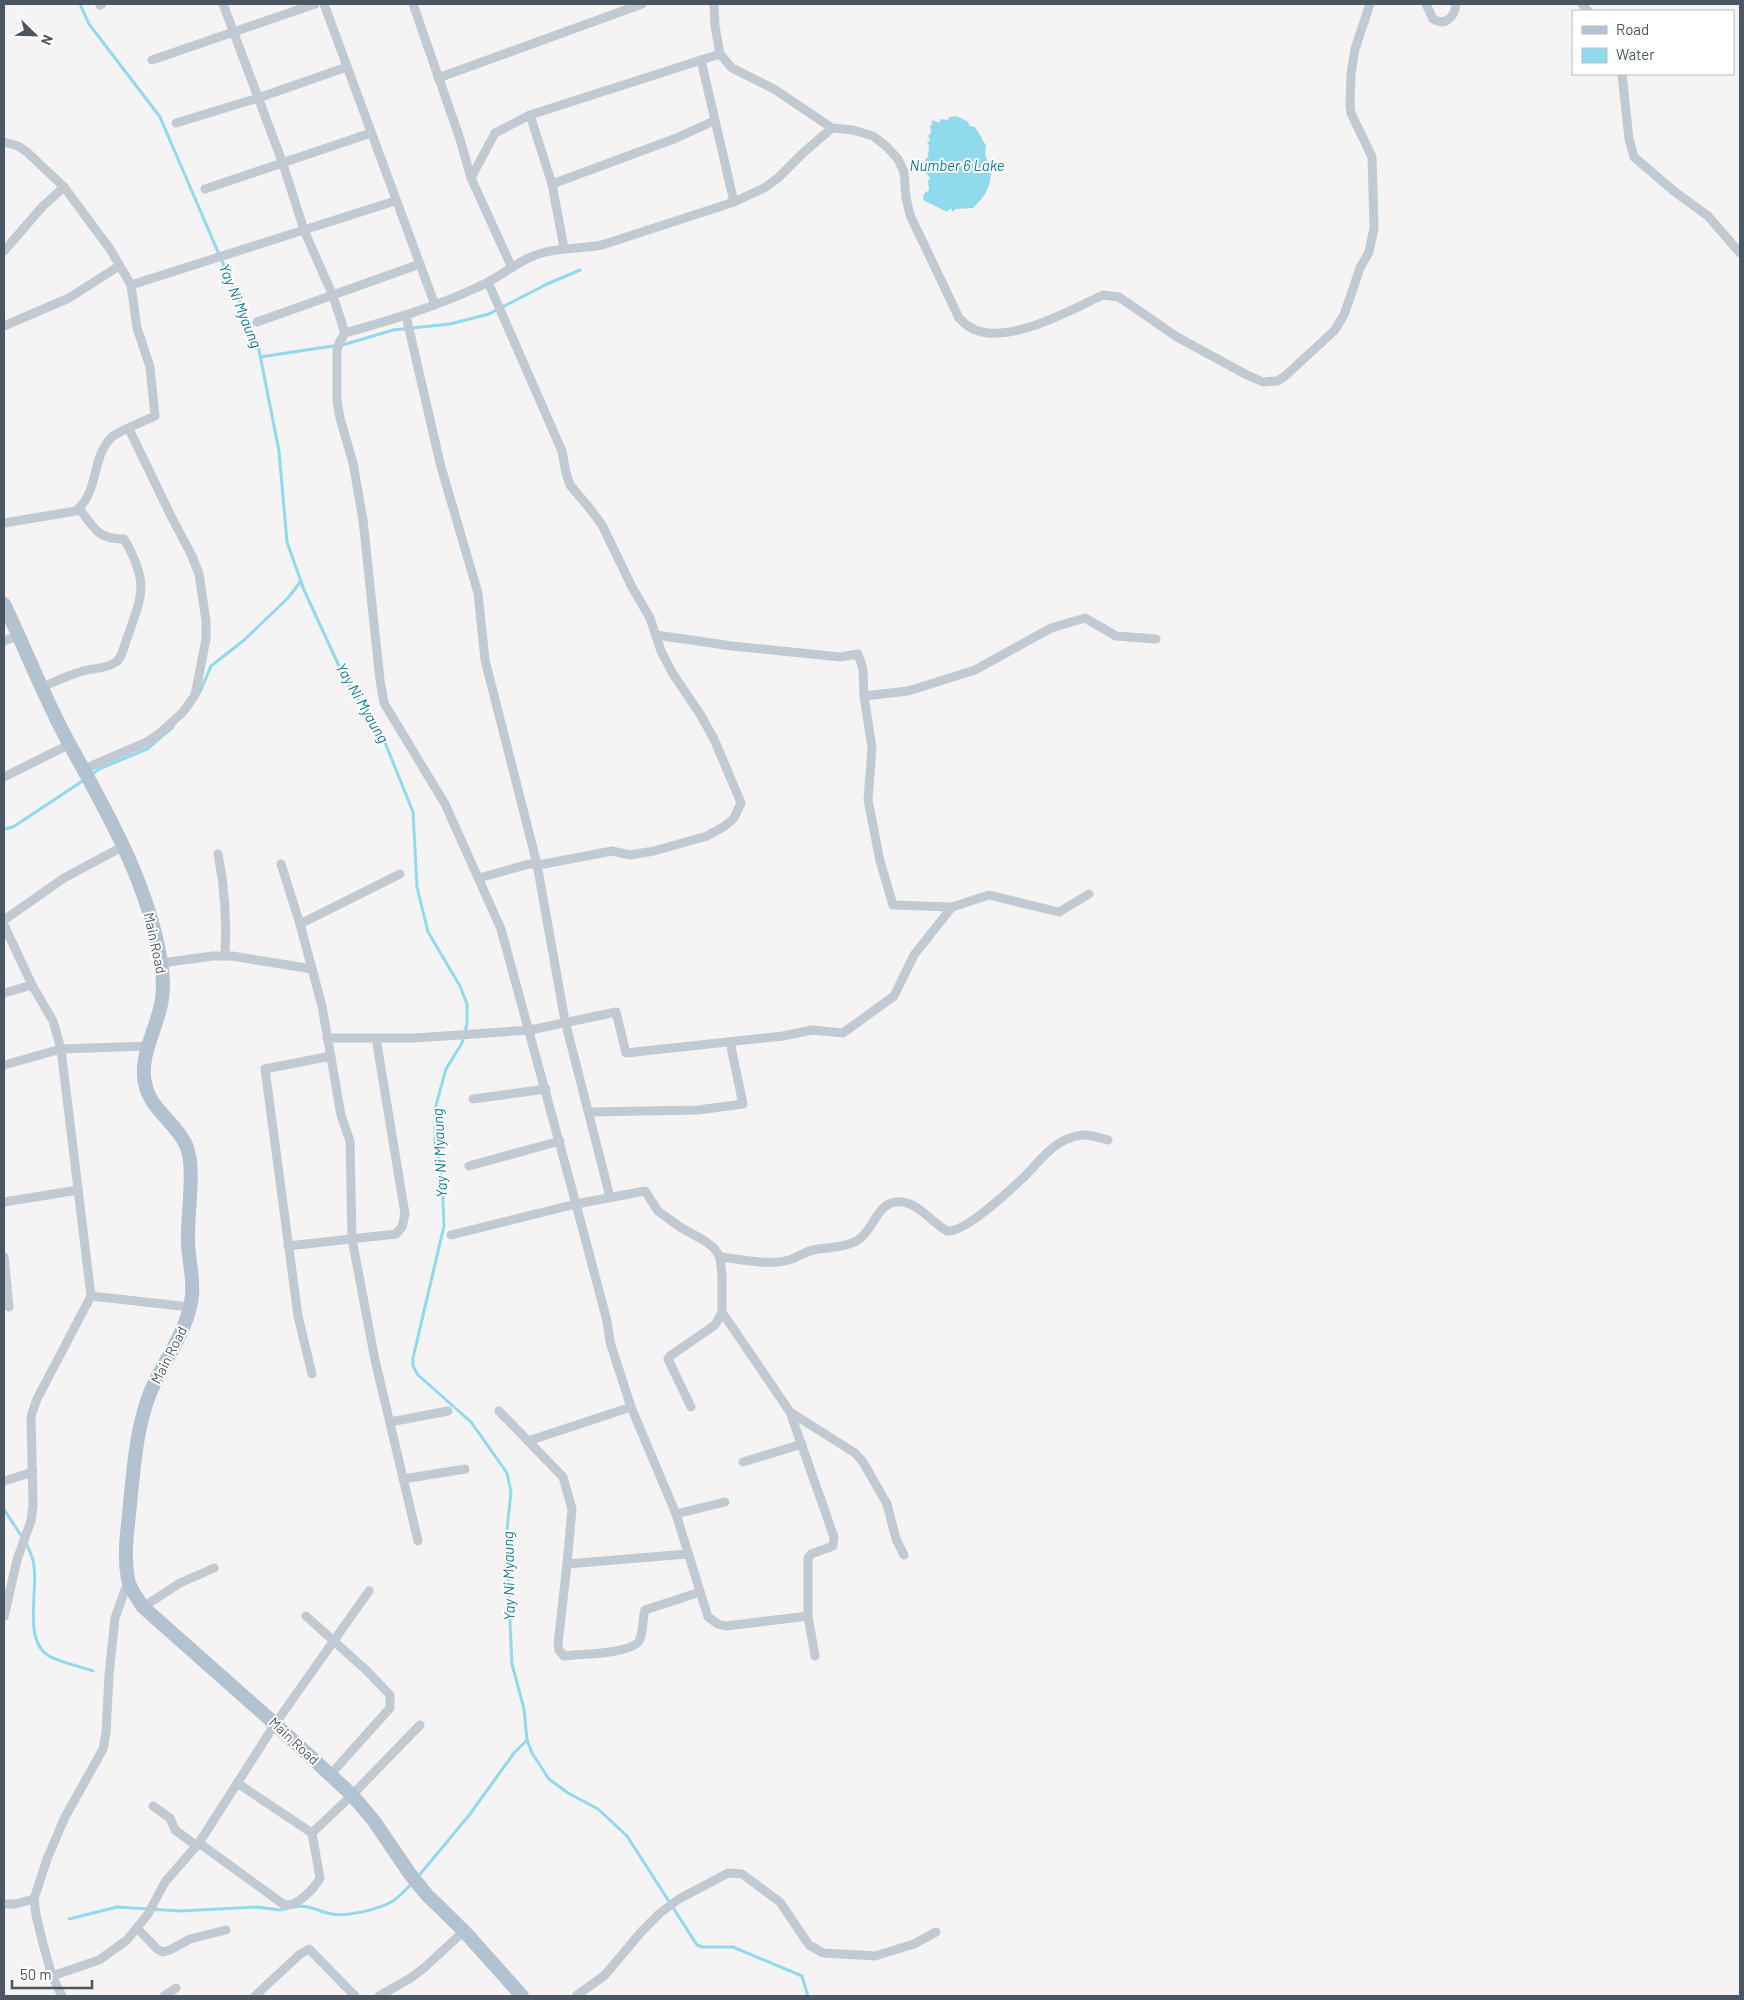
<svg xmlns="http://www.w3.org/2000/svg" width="1744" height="2000" font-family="Barlow,sans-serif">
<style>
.water{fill:#90daee}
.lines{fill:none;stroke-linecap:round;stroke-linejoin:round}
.stream{stroke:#90daee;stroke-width:3}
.street{stroke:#c1cad2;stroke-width:9}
.primary{stroke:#b3c2d1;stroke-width:14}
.labels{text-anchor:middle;stroke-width:4;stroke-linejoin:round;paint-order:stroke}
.street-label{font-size:14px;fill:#4a5661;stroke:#fff}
.water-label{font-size:15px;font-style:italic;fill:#0c7c9b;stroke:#fff}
</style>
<rect width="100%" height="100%" fill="#f5f3f3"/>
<!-- water -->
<path class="water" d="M956,116L967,121L970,126L975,127L982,138V140L986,145L985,154L988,162L987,166L991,173C990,189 984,197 973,208L956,209L952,212L951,208L947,212L923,200L924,194L929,190L928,180L930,178L920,165L928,157L929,145L927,143L930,140L928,136L931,133L930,125H932V120L940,123V119L947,120L950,117Z"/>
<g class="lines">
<!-- stream -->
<g class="stream">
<polyline points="80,4 89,24 160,117 258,345 279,451 287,542 304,590 345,679 382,735 413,812 417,887 428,932 460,986 467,1004 467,1024 462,1043 446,1069 435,1109 435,1143 442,1177 444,1226 413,1358 413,1366 418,1375 471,1422 507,1473 511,1492 506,1539 512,1664 524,1709 527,1740 532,1753 549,1779 568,1793 598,1809 627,1836 697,1945 702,1947 733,1947 802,1976 808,1996"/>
<polyline points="260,357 346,344 393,330 450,324 489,314 547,284 580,270"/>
<polyline points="200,692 211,666 243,641 288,598 301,581"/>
<polyline points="91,775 99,769 147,749 173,727"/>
<polyline points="4,829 13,827 84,780"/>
<path d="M4,1509C14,1527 32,1546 34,1566C38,1592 23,1641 49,1656C62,1663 79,1666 93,1671"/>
<polyline points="417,1878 470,1814 514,1753 527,1740"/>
<path d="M295,1907C309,1904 319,1912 332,1914C347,1917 380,1909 393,1901C400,1896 406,1889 413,1883"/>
<polyline points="69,1919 117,1907 181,1911 257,1907 280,1910 289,1908"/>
</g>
<!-- street -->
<g class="street">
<polyline points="223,4 283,164 304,230 333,296 345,333"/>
<polyline points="324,4 435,305"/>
<polyline points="413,4 460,139 471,178 512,268"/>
<path d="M714,4L715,26L720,54L732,68L774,89L832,128L853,130L873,136L886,146L898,159L904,172L906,198L910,215L959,318C966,325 972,330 982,332C1017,340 1071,310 1103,295L1119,297L1177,337L1247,375L1263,382L1277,381L1284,377L1334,331L1344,315L1360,268L1369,252L1374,228L1372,157L1351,113L1350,104L1351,74L1355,49L1370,4"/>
<path d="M1426,4L1433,19C1446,27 1455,16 1456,4"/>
<polyline points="1582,4 1588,11"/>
<polyline points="100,5 102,4"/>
<polyline points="152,60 315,4"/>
<polyline points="701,60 734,202"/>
<polyline points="1622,74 1629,139 1634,157 1675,192 1708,216 1740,253"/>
<polyline points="438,78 642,4"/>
<polyline points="530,115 552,184"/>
<polyline points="176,123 258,98 347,67"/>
<path d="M4,142L18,146L27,152L64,187L110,249L131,285L137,328L150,367L155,416C146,420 120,431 113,436C90,457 101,489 76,511L4,523"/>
<polyline points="471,178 495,133 530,115 720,54"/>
<polyline points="205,189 371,133"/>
<polyline points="564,248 552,184 674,139 714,121"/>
<polyline points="4,251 42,207 64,187"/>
<polyline points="131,285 395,201"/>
<polyline points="406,316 441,467 478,593 485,660 537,864 565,1021 610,1197"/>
<polyline points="257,322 420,264"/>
<polyline points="4,326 69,298 119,266"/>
<polyline points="656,635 732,646 840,657 858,654 863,669 864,696 908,691 975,670 1051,628 1085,618 1116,636 1156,639"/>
<polyline points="4,641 19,635"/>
<path d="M43,687C56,681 69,675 83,671C93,668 107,669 116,662C123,657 124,645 127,638C143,594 149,582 124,539C97,539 94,528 79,508"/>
<polyline points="864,696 872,748 868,800 880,861 893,905 952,907 989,895 1059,912 1089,894"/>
<polyline points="84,769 147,742 160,733 183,712 195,695 206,639 206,621 199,574 192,556 171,516 129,429"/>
<polyline points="4,777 70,744"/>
<path d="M218,854C225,888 227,921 225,956"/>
<polyline points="281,864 300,924 322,1006 341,1115 350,1141 352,1239 375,1360 418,1541"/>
<polyline points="479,878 529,864 544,864 612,851 630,855 654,851 707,836 725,826 734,818 741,803 714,739 700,714 673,674 661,651 650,618 632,587 602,525 591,510 570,485 566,473 562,451 488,282"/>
<polyline points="4,920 64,878 124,846"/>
<polyline points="300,924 400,874"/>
<polyline points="4,925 32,985 53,1021 61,1049 91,1296 37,1399 31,1416 33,1505 31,1521 17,1560 4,1617"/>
<polyline points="161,963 213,956 232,956 312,969"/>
<polyline points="4,993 32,985"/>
<polyline points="327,1038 415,1038 530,1030 616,1012 626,1053 783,1036 812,1030 843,1033 894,996 914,955 952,907"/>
<polyline points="4,1065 61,1049 148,1046"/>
<polyline points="473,1099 546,1089"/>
<polyline points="589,1112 698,1110 743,1104 730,1042"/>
<polyline points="469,1166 560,1141"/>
<polyline points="4,1202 78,1190"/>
<polyline points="451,1235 576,1204 645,1191 658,1211 680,1227 705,1241 714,1248 720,1257 722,1276 722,1312 715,1325 670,1356 668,1359 691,1407"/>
<polyline points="288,1246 396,1234 402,1227 405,1214 376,1038"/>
<polyline points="4,1257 9,1307"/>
<path d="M720,1257C741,1259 768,1266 789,1260C797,1258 804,1252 813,1250C828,1247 845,1248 858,1240C875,1229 877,1199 902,1202C920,1204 932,1223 947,1231C965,1233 1010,1190 1024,1177C1041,1160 1055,1138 1082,1135C1090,1134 1099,1138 1108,1140"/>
<polyline points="91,1296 190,1307"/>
<polyline points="722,1312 790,1412 834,1537 833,1546 811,1554 808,1558 808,1616 815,1656"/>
<polyline points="312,1374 298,1316 265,1069 331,1056"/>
<polyline points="499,1411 563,1477 572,1509 567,1564 687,1554"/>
<polyline points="790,1412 855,1453 863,1462 887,1504 896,1539 904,1555"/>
<polyline points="390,1422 448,1411"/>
<polyline points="528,1441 631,1407"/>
<polyline points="743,1462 802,1444"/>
<polyline points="403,1479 465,1469"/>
<polyline points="4,1481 33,1472"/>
<polyline points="676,1514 725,1502"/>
<path d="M567,1564L558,1644L559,1650L564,1656C580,1654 630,1654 639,1641C644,1632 642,1619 645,1610L700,1592"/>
<polyline points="143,1607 180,1583 214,1568"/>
<polyline points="306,1616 366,1670 390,1695 390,1708 330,1775"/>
<path d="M808,1616L726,1626L718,1624L708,1617L676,1514L631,1407L610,1342L607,1321L576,1204L501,929L445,804L384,703L380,680L363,520L353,463L340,418L337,401V350L340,341L345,333C391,320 435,307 478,287C500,278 519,259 542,253C562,247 582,249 602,245L734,202L764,188L778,178L804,152L832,128"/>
<polyline points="237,1783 312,1833"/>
<polyline points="153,1806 170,1818 175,1830 197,1846"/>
<path d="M199,1843L283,1904C294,1910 315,1888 320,1878L312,1833L352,1795L420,1725"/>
<polyline points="4,1904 15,1904 34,1899"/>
<polyline points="137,1928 157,1949 163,1952 170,1950 190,1939 226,1930"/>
<polyline points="52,1976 99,1960 127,1940 148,1914 165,1882 199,1843 275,1724 369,1591"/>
<polyline points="62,1996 52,1976 42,1940 36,1915 34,1899 47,1859 65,1817 103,1749 106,1733 109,1675 115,1618 128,1582"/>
<polyline points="164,1996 176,1988"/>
<polyline points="255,1996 299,1955 309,1949 355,1996"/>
<polyline points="379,1996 409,1979 424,1968 464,1931"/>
<polyline points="576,1996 605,1975 642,1931 660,1913 679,1899 728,1873 742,1874 780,1902 809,1945 823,1953 875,1956 914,1944 936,1932"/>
</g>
<!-- primary -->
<path class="primary" d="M4,604C26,650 45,700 70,745C108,814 148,883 161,962C164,980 164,998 158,1016C152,1037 140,1060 145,1083C150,1110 176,1122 186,1145C196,1167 187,1215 188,1241C188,1259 194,1277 192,1295C189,1330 163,1361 150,1393C136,1429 134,1466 130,1504C128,1528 123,1554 128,1579C130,1589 137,1598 143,1607L275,1724L352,1795L374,1821L410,1874L427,1895L464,1931L522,1996"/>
</g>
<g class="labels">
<!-- street labels -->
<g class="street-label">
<text transform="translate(155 943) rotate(78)" y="5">Main Road</text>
<text transform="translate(169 1355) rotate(-63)" y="5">Main Road</text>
<text transform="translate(294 1741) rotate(43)" y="5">Main Road</text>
</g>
<!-- water labels -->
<g class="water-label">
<text x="957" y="171">Number 6 Lake</text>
<text transform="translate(240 306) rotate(68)" y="5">Yay Ni Myaung</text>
<text transform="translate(362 703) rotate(60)" y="5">Yay Ni Myaung</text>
<text transform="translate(440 1153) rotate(-93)" y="5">Yay Ni Myaung</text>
<text transform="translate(509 1576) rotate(-91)" y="5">Yay Ni Myaung</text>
</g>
</g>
<!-- border -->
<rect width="1744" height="2000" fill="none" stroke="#4a5661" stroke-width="10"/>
<!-- legend -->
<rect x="1572" y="10" width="162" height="65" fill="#ffffff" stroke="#b7bbc0"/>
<rect x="1582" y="26" width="25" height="8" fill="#b3c2d1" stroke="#b7bbc0"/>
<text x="1616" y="35" font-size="15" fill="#4a5661">Road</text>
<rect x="1582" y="48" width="25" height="15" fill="#90daee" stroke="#b7bbc0"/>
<text x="1616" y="60" font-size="15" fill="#4a5661">Water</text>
<!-- north arrow -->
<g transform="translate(35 35) rotate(113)" stroke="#ffffff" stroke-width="4" paint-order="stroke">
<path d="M0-4L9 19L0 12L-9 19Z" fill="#4a5661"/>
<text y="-8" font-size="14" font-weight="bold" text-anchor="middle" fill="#4a5661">N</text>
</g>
<!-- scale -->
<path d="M12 1980v8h80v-8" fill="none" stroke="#4a5661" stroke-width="2.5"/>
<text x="20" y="1980" font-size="15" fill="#4a5661" stroke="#ffffff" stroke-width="4" paint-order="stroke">50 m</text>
</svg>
